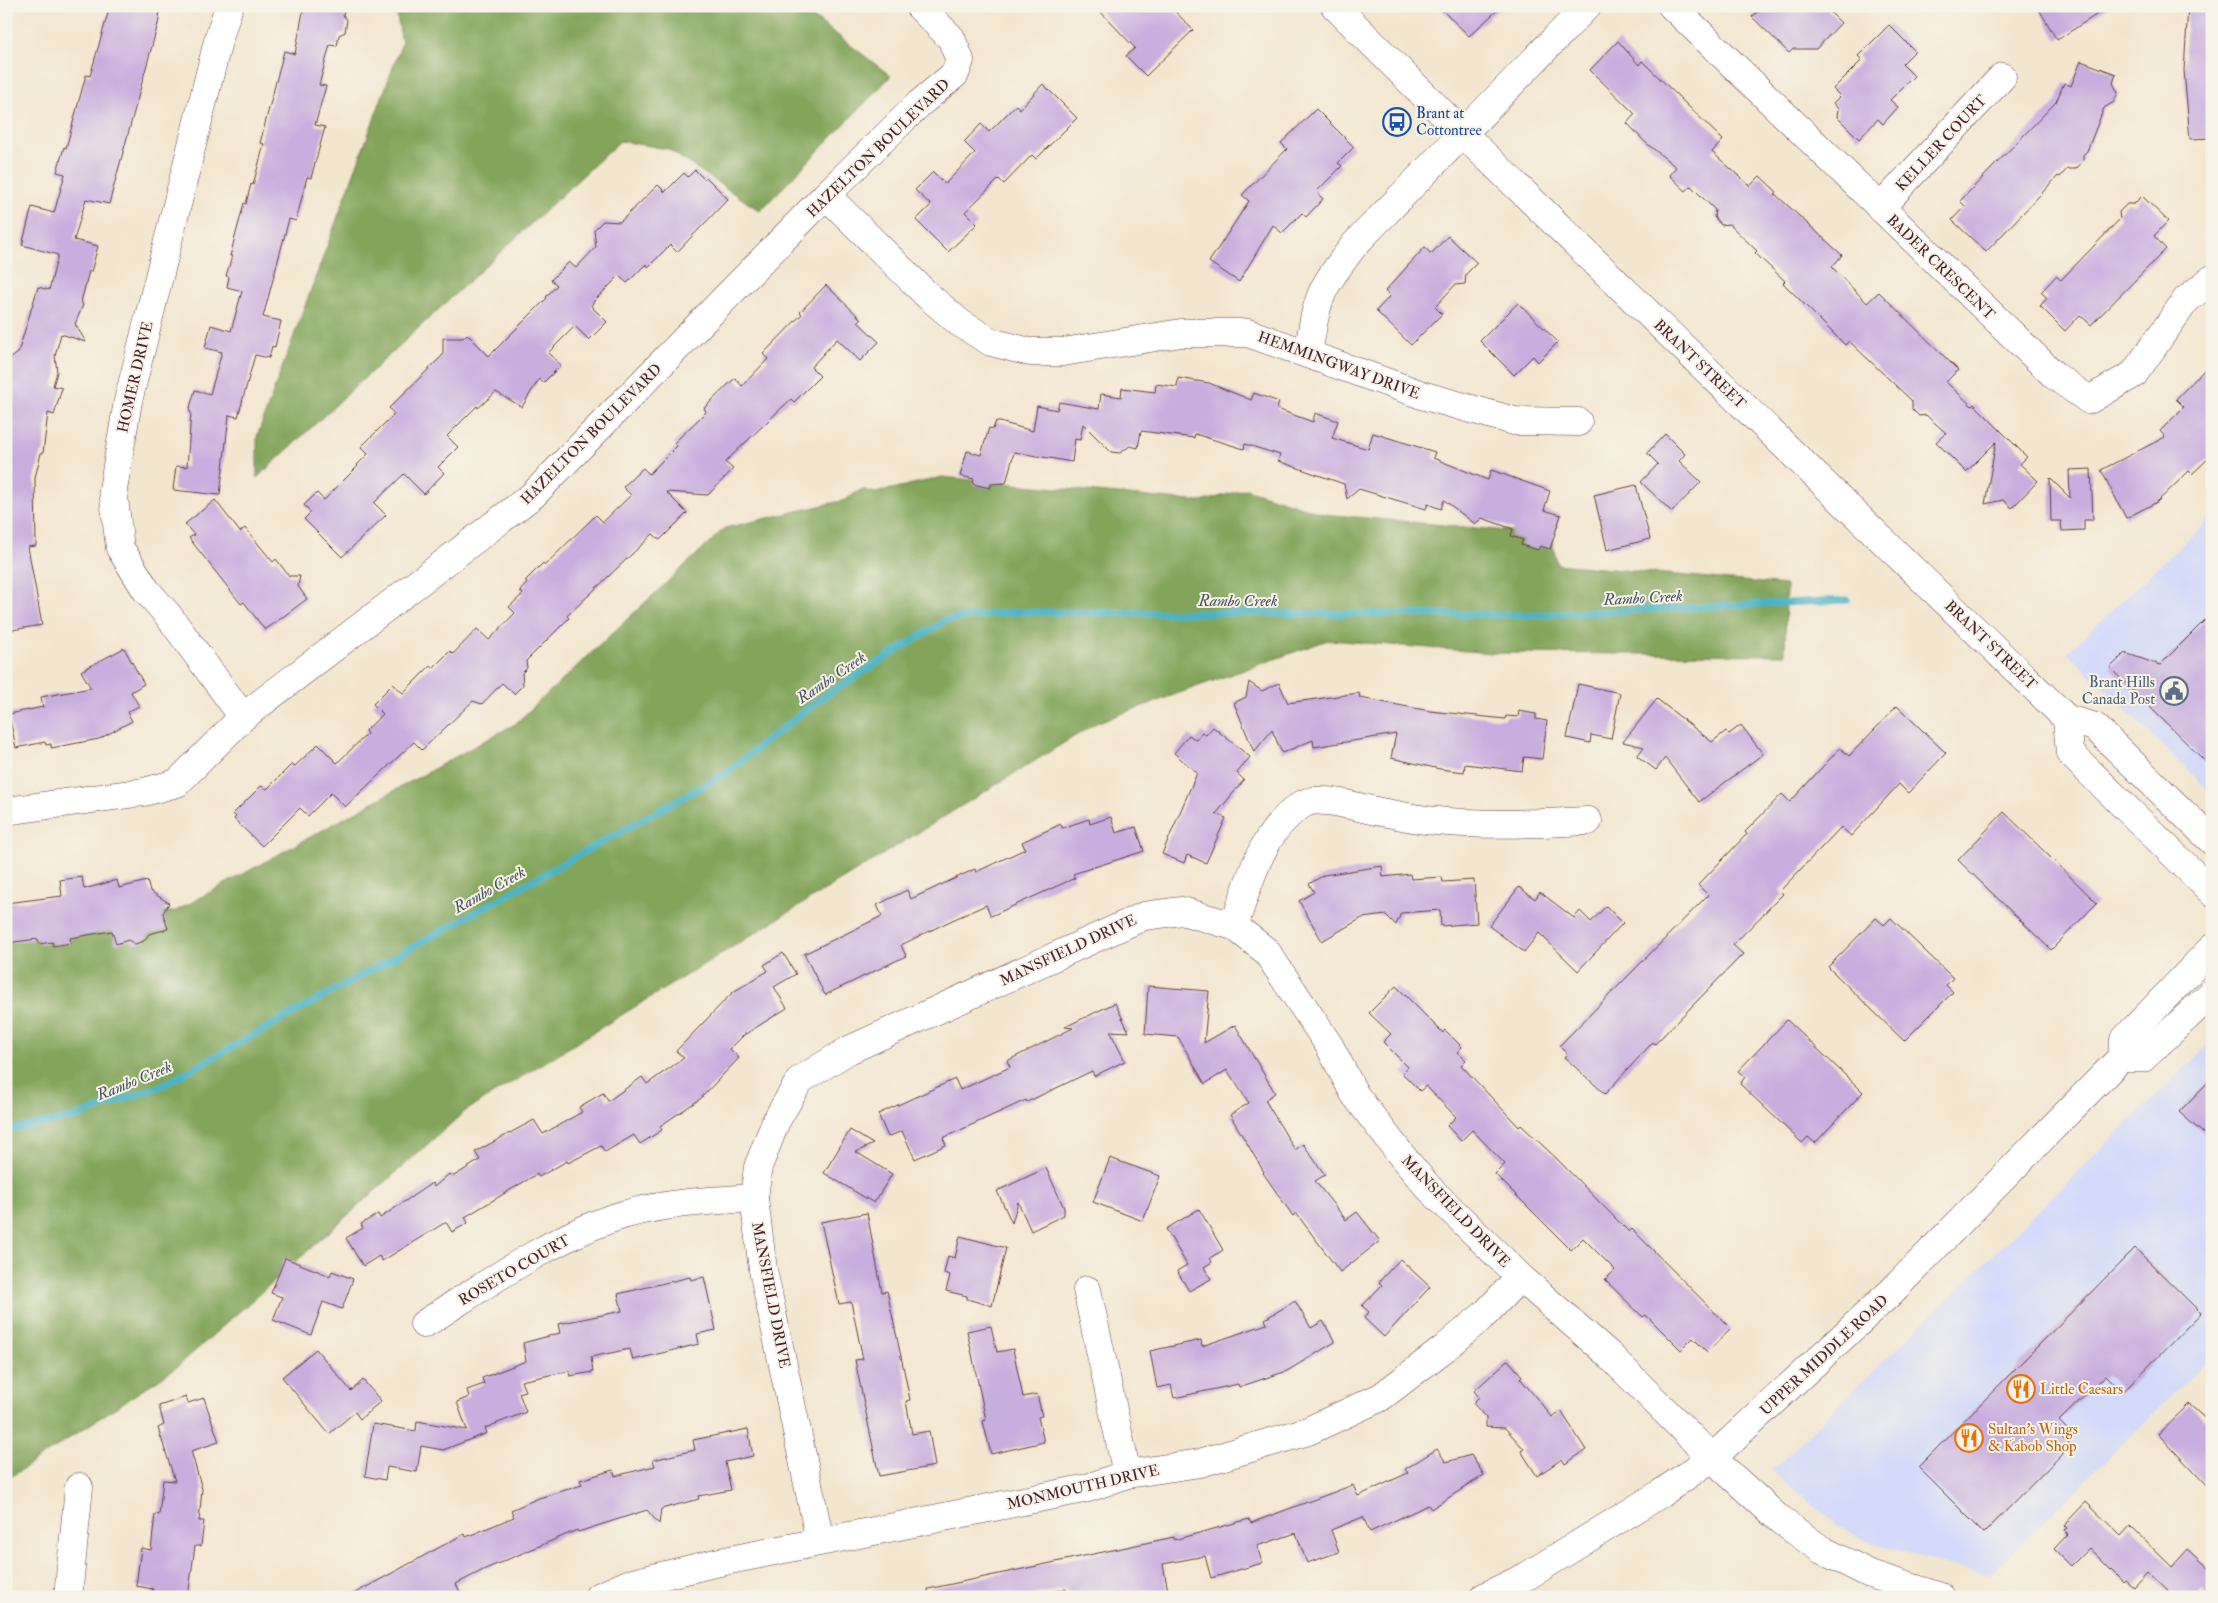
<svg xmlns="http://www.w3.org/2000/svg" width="2218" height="1603" font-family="'IM FELL Double Pica',serif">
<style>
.built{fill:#d2d9f9}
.forest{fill:#82a55a;stroke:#666242}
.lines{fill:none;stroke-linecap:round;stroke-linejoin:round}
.stream{stroke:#49b4c7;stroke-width:7}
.building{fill:#c7aede}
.minor-casing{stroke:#633d43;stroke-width:29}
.major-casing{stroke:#633d43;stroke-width:29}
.minor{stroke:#fff;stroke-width:28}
.major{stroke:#fff;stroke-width:28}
.labels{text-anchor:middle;stroke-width:4;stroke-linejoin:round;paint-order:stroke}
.transit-label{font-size:15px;fill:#164399;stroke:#f7f3e8;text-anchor:start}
.street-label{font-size:15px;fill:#4a1f2b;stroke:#f7f3e8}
.service-label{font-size:15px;fill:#4e5e75;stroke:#f7f3e8;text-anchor:end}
.food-label{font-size:15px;fill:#c56008;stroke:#f7f3e8;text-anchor:start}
.water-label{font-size:16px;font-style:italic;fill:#4a5362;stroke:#f7f3e8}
</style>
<rect width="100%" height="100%" fill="#f7f3e8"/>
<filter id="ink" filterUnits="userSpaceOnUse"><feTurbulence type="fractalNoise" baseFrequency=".02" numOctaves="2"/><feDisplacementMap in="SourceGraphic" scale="10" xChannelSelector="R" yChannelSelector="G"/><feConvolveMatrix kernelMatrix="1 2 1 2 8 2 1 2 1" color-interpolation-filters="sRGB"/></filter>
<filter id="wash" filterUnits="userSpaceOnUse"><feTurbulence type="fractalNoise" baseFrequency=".0096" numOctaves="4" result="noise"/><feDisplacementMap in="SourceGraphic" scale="20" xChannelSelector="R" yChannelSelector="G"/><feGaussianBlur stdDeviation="1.12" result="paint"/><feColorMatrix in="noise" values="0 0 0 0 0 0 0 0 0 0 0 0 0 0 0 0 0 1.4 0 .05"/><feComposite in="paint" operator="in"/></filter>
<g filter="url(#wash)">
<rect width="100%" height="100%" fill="#f3e6ce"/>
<!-- built -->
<g class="built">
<polygon points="2212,517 2212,794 2067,652"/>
<polygon points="2212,1041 2212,1356 1989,1576 1871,1543 1838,1525 1771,1471"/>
</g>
<!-- forest -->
<g class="forest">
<polygon points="395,6 799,6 891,76 760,211 668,149 620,141 257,478 257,436 402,43"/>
<polygon points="942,477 1201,502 1246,489 1324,514 1551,535 1557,564 1786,585 1785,655 1492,653 1328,640 1098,722 464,1112 177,1367 6,1480 6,931 176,911 515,724 725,528 845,500 862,489 875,493"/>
</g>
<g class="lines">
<!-- stream -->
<polyline class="stream" points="6,1130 73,1118 164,1085 725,774 819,700 946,620 1013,612 1539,615 1847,600"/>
</g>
<g id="blocks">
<!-- building -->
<g class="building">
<polygon points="110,6 160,6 159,20 109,204 86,199 74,240 98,246 91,272 89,271 81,302 83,305 75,324 86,342 61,334 55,356 57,372 53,386 62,388 54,415 48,413 43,453 41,453 35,478 36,546 28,547 42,625 6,631 6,366 8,360 18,353 38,287 49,290 58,255 22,245 32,207 54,213 65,174 57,172 64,147 66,148 86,75 90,76"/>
<polygon points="304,6 345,6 343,15 347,20 345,32 339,35 337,46 330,45 319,85 326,86 315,125 325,127 311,178 307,177 296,221 289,219 263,317 281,321 275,347 272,346 269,358 255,355 238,417 229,415 220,495 173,490 176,466 187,467 191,412 189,411 195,390 210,394 222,352 205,348 211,325 231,331 242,291 227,287 229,277 226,276 232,256 230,256 244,203 246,204 251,184 253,185 264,144 260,143 284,51 295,54"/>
<polygon points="1095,6 1170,6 1193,30 1146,76 1126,56 1135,48"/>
<polygon points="1438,6 1502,6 1469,36"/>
<polygon points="1763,6 1824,6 1841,23 1816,49 1793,49 1789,53 1752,17"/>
<polygon points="2037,6 2110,6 2057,40"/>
<polygon points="2188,6 2212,6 2212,138 2190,139 2184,71"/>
<polygon points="1889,25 1915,51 1902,64 1914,76 1890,100 1898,107 1883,124 1878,119 1859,139 1837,117 1838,109 1833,103 1840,96 1833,89 1862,60 1858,56"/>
<polygon points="1618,41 1639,65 1642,61 1723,140 1712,152 1750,186 1760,176 1777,192 1775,194 1842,255 1832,267 1867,303 1879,292 1958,370 1946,382 1972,406 1974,404 2027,457 2020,464 2038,481 2012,508 2003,500 1985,504 1996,442 1966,472 1936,442 1946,433 1926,415 1919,416 1912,409 1912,401 1849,341 1845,345 1783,283 1785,281 1755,253 1757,251 1729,224 1721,225 1714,217 1715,210 1691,186 1686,191 1669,175 1676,167 1646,143 1627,123 1635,114 1590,70"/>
<polygon points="2081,61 2116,74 2113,83 2118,93 2114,102 2104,108 2087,151 2083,155 2083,161 2076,169 2067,169 2060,177 2058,176 1986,252 1952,220 1965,206 1960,201 2056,102 2064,83 2071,86"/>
<polygon points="1043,84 1077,118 1036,159 1032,155 1004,184 999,179 965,212 977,224 948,252 916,220 931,205 915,190 933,172 945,184 975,153 964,142 981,124 989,132 1016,105 1020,109"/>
<polygon points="1316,109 1354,147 1338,163 1342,166 1316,192 1323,199 1306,217 1302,213 1282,233 1273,225 1239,282 1209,262 1249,201 1242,195 1287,149 1281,143"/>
<polygon points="695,170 704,179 706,177 728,199 677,252 670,245 648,267 646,264 627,283 619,276 594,301 591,306 607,322 589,340 575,326 548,353 561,365 543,383 539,379 522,407 496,392 478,408 477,406 447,436 458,447 438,467 444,473 424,494 404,474 374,503 386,515 342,557 304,519 311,512 304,505 317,493 324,500 358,466 357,465 368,454 361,447 394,414 389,408 443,355 443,338 463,338 467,334 489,356 547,298 546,297 557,285 551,280 569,262 576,268 596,247 594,230 603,221 620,222 658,185 665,192 684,173 688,177"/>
<polygon points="2142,196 2168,221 2154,236 2166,249 2091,325 2080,315 2065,331 2040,306 2047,298 2041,292 2056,276 2061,280 2120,219 2119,212 2127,204 2134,204"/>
<polygon points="1448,236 1477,263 1466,274 1465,284 1455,285 1435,307 1442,314 1411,345 1376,311 1390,296 1385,291 1425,247 1431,254"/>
<polygon points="826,285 861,319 858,322 879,342 860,361 837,339 811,367 820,376 794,402 791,399 725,462 733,469 708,495 666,492 687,513 660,540 653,534 567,616 569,618 526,661 527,668 522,673 523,685 514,694 502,683 482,704 473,701 422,750 414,742 345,807 331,793 308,816 300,808 262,846 234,819 236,817 233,814 261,786 267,789 292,764 294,767 318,744 337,763 367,734 365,731 383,714 373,704 393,684 403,693 430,666 433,668 450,651 453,654 477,629 489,640 515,613 509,607 523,594 520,591 527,583 525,581 543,563 545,565 596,515 603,522 631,495 623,487 643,468 649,474 677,446 674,443 706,412 704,408 735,378 742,386 768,359 763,354 802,314 800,312"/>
<polygon points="1518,303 1558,342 1538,362 1533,356 1514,375 1480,341"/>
<polygon points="2212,362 2212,455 2192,474 2189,471 2157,502 2126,518 2101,470 2165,437 2160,431 2184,407 2176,399"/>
<polygon points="1178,378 1209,383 1251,400 1254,393 1279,402 1277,409 1313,422 1315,413 1338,421 1332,438 1368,449 1373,433 1435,452 1433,458 1488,480 1491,470 1550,491 1544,510 1561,515 1550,549 1540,546 1538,550 1521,545 1523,540 1511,536 1513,529 1482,518 1475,524 1444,500 1441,509 1428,504 1426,509 1359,489 1347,499 1344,484 1278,461 1280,455 1245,444 1244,449 1195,434 1194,438 1141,431 1138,448 1130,446 1120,453 1111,452 1083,424 1080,440 1075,439 1072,462 1014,452 1006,483 991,484 990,488 973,484 974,479 960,476 967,451 981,455 989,428 993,429 996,421 1033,431 1037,406 1057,410 1059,402 1099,409 1101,394 1121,397 1122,388 1155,392 1156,384 1177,387"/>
<polygon points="1665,434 1685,454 1679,461 1701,482 1672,512 1641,482 1658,464 1647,453"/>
<polygon points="2091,469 2093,520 2084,520 2084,530 2062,531 2061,521 2051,521 2050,478 2070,498 2069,470"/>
<polygon points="1636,485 1650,539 1607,550 1594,495"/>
<polygon points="215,500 240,532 245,528 273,562 276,559 289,576 300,576 298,586 307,599 265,630 244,602 241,604 189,538 194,535 185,524"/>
<polygon points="2212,613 2212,768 2110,668 2125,653 2160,665"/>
<polygon points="124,648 144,684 131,692 139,706 127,712 132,721 99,739 51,748 51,744 46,745 45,742 16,748 9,714 43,707 41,697 91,688 81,671"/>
<polygon points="1249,682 1262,691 1279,683 1288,703 1359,693 1360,698 1430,711 1505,719 1506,716 1518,717 1519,711 1536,714 1536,719 1547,721 1542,759 1524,757 1522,771 1465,764 1464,772 1440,769 1391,758 1396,734 1314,747 1313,740 1282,753 1272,730 1254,752 1234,703 1246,697"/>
<polygon points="1578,684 1620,693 1611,739 1591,735 1590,743 1567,738"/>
<polygon points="1657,699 1712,742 1726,731 1729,734 1741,725 1763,754 1699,802 1665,758 1656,770 1637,756 1644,747 1623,742"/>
<polygon points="1897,706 1946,753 1908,793 1899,784 1851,836 1841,827 1780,891 1783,894 1733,945 1743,954 1655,1044 1653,1042 1605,1094 1564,1057 1567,1054 1559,1046 1708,895 1698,885 1747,834 1745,832 1782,794 1790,802 1840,748 1849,756"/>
<polygon points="1213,727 1250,757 1237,773 1244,780 1216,814 1226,818 1206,863 1187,855 1184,863 1162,854 1197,773 1174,753 1189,735 1196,740 1202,732 1206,735"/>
<polygon points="2004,812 2097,903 2051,950 1958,860"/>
<polygon points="1111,817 1116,833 1136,827 1144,851 1073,874 1075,878 991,916 986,905 948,922 901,945 906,956 825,995 804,954 882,916 877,905 907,890 911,899 975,869 976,872 1025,849 1022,842 1061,824 1062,828 1089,819 1090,824"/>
<polygon points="1382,866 1383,877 1410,874 1411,879 1442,877 1443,882 1474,880 1477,923 1441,926 1440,910 1401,913 1396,925 1386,915 1362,918 1322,941 1299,901 1314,892 1309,884 1324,875"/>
<polygon points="82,877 84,889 117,880 119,888 147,881 150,891 169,903 163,913 168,929 149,934 144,941 135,944 128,940 116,944 112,931 70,938 71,943 53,946 52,942 39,944 38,939 6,943 6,903 62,896 60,880"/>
<polygon points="1519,887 1535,899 1540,892 1574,918 1580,911 1591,922 1606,906 1623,923 1578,971 1539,933 1524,952 1489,926"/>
<polygon points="1876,918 1884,925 1891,918 1953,978 1946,985 1953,992 1904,1041 1828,967"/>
<polygon points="783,953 796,974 774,987 787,1008 744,1035 730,1049 739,1058 700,1099 660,1126 662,1130 640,1144 634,1135 605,1152 601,1146 568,1163 567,1161 539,1177 537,1174 465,1217 468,1223 452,1232 446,1222 382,1261 379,1256 363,1266 346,1238 363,1228 361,1224 378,1214 380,1218 432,1183 434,1187 449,1174 454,1176 480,1160 475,1152 534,1120 543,1134 582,1112 579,1107 603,1093 608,1101 642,1077 647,1084 684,1058 676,1051 733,992 768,971 764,965"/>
<polygon points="1148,986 1209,991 1204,1043 1235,1025 1275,1093 1265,1100 1295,1150 1303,1144 1325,1175 1315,1181 1346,1220 1357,1212 1380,1241 1340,1272 1296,1213 1293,1216 1263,1173 1264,1172 1230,1115 1249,1103 1227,1070 1205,1084 1178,1037 1145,1034"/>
<polygon points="1396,986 1443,1033 1445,1030 1462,1047 1457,1052 1466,1060 1461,1065 1519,1127 1521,1125 1556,1158 1629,1232 1632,1229 1731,1329 1707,1352 1693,1338 1681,1350 1646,1315 1643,1317 1605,1280 1615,1270 1583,1238 1571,1250 1495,1174 1505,1164 1472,1130 1461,1141 1447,1126 1456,1117 1426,1086 1420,1091 1402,1073 1408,1067 1383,1042 1391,1034 1369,1013"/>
<polygon points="1115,1003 1129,1032 1110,1031 1125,1061 1094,1076 1092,1071 1027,1102 1026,1100 943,1138 946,1145 915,1159 902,1131 888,1137 878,1114 955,1079 960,1090 1010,1067 1007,1061 1073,1028 1065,1027"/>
<polygon points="1787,1020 1863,1092 1815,1143 1808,1137 1802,1143 1740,1084 1745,1077 1738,1071"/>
<polygon points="2212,1078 2212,1141 2179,1112"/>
<polygon points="850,1130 873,1144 856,1152 892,1174 874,1203 824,1173"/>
<polygon points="1110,1158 1160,1176 1143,1221 1093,1202"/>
<polygon points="1046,1168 1064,1208 1064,1215 1031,1231 1018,1202 1012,1223 997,1191"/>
<polygon points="1199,1209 1223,1250 1210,1258 1212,1262 1204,1267 1211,1279 1189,1291 1177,1271 1187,1265 1166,1229"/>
<polygon points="867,1213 882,1292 887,1291 906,1380 910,1400 906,1401 912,1434 929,1431 935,1466 879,1476 855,1360 863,1359 851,1302 839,1304 821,1222"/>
<polygon points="960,1236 1006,1248 992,1306 967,1299 967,1296 946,1291 950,1275 944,1273 948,1256 955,1258"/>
<polygon points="2135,1248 2201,1313 2123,1392 2106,1375 2059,1421 2069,1431 2062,1438 2070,1446 1984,1533 1918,1467"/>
<polygon points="285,1258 330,1276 332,1271 353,1279 342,1309 323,1302 311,1335 273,1320 282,1297 271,1293"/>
<polygon points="1400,1259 1430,1287 1384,1337 1364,1318 1369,1312 1362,1306 1382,1285 1379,1282"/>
<polygon points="690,1277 691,1280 704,1277 716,1330 697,1334 699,1344 633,1360 630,1349 591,1357 593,1372 570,1376 569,1371 521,1381 525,1391 519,1393 526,1412 485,1428 487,1433 443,1450 421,1446 417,1472 387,1467 385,1480 365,1476 373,1424 416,1431 417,1421 467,1430 457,1402 469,1397 467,1390 484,1384 482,1378 526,1361 523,1343 560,1333 558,1324 622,1311 618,1294"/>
<polygon points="1295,1301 1311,1328 1323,1321 1335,1342 1287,1371 1239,1387 1238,1384 1174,1398 1171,1385 1157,1388 1150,1351 1201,1340 1202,1346 1267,1324 1265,1319"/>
<polygon points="991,1326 997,1352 1013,1349 1023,1397 1037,1394 1042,1416 1038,1417 1044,1442 991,1454 983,1421 986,1420 967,1331"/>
<polygon points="316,1349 351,1391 363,1380 381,1401 360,1419 355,1412 329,1434 282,1377"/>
<polygon points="1508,1360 1522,1376 1520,1378 1552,1417 1561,1411 1586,1450 1565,1464 1562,1459 1537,1476 1521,1451 1524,1449 1505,1428 1486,1427 1486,1418 1473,1403 1479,1397 1474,1391"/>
<polygon points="186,1397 188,1403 204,1398 219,1442 191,1451 202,1489 199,1521 204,1521 201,1546 195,1546 188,1597 152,1597 153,1589 136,1586 141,1548 151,1550 155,1514 159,1515 163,1480 175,1481 158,1428 164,1425 159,1406"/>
<polygon points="2189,1404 2212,1425 2212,1491 2158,1434"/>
<polygon points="748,1429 753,1456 725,1462 731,1490 698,1496 699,1499 661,1509 659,1524 647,1510 578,1532 577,1530 483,1570 456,1584 460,1592 450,1597 348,1597 464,1534 466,1537 514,1517 511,1510 539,1498 582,1485 580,1480 613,1470 615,1476 655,1466 653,1460 695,1450 693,1440"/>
<polygon points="1437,1449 1446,1462 1471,1455 1484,1475 1431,1509 1428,1505 1370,1532 1363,1517 1331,1530 1339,1552 1307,1563 1296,1533 1257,1546 1262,1563 1211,1578 1205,1556 1163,1564 1169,1597 1081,1597 1080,1592 1068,1595 1066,1589 1032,1595 1032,1597 929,1597 928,1589 1174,1537 1174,1540 1249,1519 1251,1523 1353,1485 1358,1496 1408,1473 1405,1469"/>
<polygon points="2086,1502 2121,1536 2130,1526 2172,1567 2188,1549 2212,1571 2212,1597 2209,1597 2202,1590 2196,1597 2173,1597 2147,1572 2133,1587 2125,1580 2123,1582 2089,1548 2071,1566 2054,1549 2068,1534 2064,1530 2067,1528 2064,1525"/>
</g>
</g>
</g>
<g filter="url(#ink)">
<use href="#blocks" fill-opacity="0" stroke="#633d43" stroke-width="1"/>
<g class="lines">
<defs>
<g id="minor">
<polyline points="229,6 218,41 128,401 113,490 120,548 146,590 168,615 243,717"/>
<polyline points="1672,6 2055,376 2089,400 2134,374 2186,300 2212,279"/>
<polyline points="826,195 927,295 960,323 991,342 1030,352 1063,352 1181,333 1248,333 1425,396 1514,421 1578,422"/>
<polyline points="1880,208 2002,77"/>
<path d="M1308,354C1312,333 1314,309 1324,289C1332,273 1344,259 1355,244L1587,6"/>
<polyline points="6,811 144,792 177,783 243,717 533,495 826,195 919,104 955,74 960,60 951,38 919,6"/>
<path d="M1234,926C1249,883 1261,830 1303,804C1319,794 1363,809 1381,812C1399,815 1418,820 1437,821C1487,826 1538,823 1588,821"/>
<polyline points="2121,1058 2143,1058 2212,993"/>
<polyline points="1087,1290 1127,1474"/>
<path d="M424,1324C484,1286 544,1243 610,1219C656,1203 706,1201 754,1198"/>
<polyline points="820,1541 763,1270 754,1198 758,1167 776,1121 800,1080 849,1050 1144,916 1182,911 1234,926 1266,951 1329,1045 1355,1095 1402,1156 1428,1187 1520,1277 1608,1354 1712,1458 1780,1520 1822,1550 1870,1574 1941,1597"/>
<polyline points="68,1597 79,1487"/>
<polyline points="598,1597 628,1584 715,1563 1088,1488 1127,1474 1200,1463 1308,1431 1381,1397 1445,1348 1485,1314 1520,1277"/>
<polyline points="1484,1597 1527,1576 1660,1494 1712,1458 1890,1293 2121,1058 2124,1040 2212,948"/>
</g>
<g id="major">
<polyline points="1335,6 1463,134 2067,719 2095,727 2212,841"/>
<polyline points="2067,719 2070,753 2212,892"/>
</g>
</defs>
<!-- minor casing -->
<use href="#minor" class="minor-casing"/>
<!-- major casing -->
<use href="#major" class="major-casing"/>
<!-- minor -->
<use href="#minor" class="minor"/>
<!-- major -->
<use href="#major" class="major"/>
</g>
</g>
<!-- icons -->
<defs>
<symbol id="bus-ring" viewBox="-11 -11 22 22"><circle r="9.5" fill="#f7f3e8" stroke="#1a4fb4" stroke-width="1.5"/><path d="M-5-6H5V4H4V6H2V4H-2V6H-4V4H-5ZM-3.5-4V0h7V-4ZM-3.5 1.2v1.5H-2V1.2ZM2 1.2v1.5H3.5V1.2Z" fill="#1a4fb4"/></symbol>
<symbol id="civic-ring" viewBox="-11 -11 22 22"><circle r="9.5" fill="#f7f3e8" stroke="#5c6f8a" stroke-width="1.5"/><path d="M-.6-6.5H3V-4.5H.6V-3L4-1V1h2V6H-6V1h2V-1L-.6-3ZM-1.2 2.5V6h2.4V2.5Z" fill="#5c6f8a"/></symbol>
<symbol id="restaurant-ring" viewBox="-11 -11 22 22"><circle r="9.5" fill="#f7f3e8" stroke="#e8710a" stroke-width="1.5"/><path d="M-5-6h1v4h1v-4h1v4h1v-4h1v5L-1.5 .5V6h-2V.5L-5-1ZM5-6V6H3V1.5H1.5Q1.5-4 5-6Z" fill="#e8710a"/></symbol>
</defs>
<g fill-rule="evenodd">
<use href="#bus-ring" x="1381" y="106" width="32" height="32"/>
<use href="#civic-ring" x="2158" y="675" width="32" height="32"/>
<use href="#restaurant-ring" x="2005" y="1373" width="32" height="32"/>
<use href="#restaurant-ring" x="1953" y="1422" width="32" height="32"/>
</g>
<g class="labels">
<!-- transit labels -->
<g class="transit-label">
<text x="1416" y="118">Brant at<tspan x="1416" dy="17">Cottontree</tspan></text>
</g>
<!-- street labels -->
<g class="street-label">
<text transform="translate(1941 143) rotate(-47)" y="5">KELLER COURT</text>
<text transform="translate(878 148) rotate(-44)" y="5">HAZELTON BOULEVARD</text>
<text transform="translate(1941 267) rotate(44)" y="5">BADER CRESCENT</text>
<text transform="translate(1700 364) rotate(44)" y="5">BRANT STREET</text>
<text transform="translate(1339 365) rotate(20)" y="5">HEMMINGWAY DRIVE</text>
<text transform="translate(135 377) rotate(-77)" y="5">HOMER DRIVE</text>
<text transform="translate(591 434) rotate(-45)" y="5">HAZELTON BOULEVARD</text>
<text transform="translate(1991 645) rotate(44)" y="5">BRANT STREET</text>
<text transform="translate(1068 950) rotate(-25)" y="5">MANSFIELD DRIVE</text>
<text transform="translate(1456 1211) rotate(46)" y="5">MANSFIELD DRIVE</text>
<text transform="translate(514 1270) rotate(-30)" y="5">ROSETO COURT</text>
<text transform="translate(771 1295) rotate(79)" y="5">MANSFIELD DRIVE</text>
<text transform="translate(1824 1355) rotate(-43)" y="5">UPPER MIDDLE ROAD</text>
<text transform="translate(1083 1487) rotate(-13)" y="5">MONMOUTH DRIVE</text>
</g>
<!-- service labels -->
<g class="service-label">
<text x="2155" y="687">Brant Hills<tspan x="2155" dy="17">Canada Post</tspan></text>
</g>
<!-- food labels -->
<g class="food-label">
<text x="2040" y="1394">Little Caesars</text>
<text x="1988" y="1434">Sultan's Wings<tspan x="1988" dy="17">&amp; Kabob Shop</tspan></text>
</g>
<!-- water labels -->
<g class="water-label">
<text transform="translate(1643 597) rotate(-3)" y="6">Rambo Creek</text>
<text x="1238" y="606">Rambo Creek</text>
<text transform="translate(831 677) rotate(-34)" y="6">Rambo Creek</text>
<text transform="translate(489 889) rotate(-29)" y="6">Rambo Creek</text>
<text transform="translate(134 1080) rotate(-22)" y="6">Rambo Creek</text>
</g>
</g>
<!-- margin -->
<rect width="2218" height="1603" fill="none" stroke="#f7f3e8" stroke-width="25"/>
</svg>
